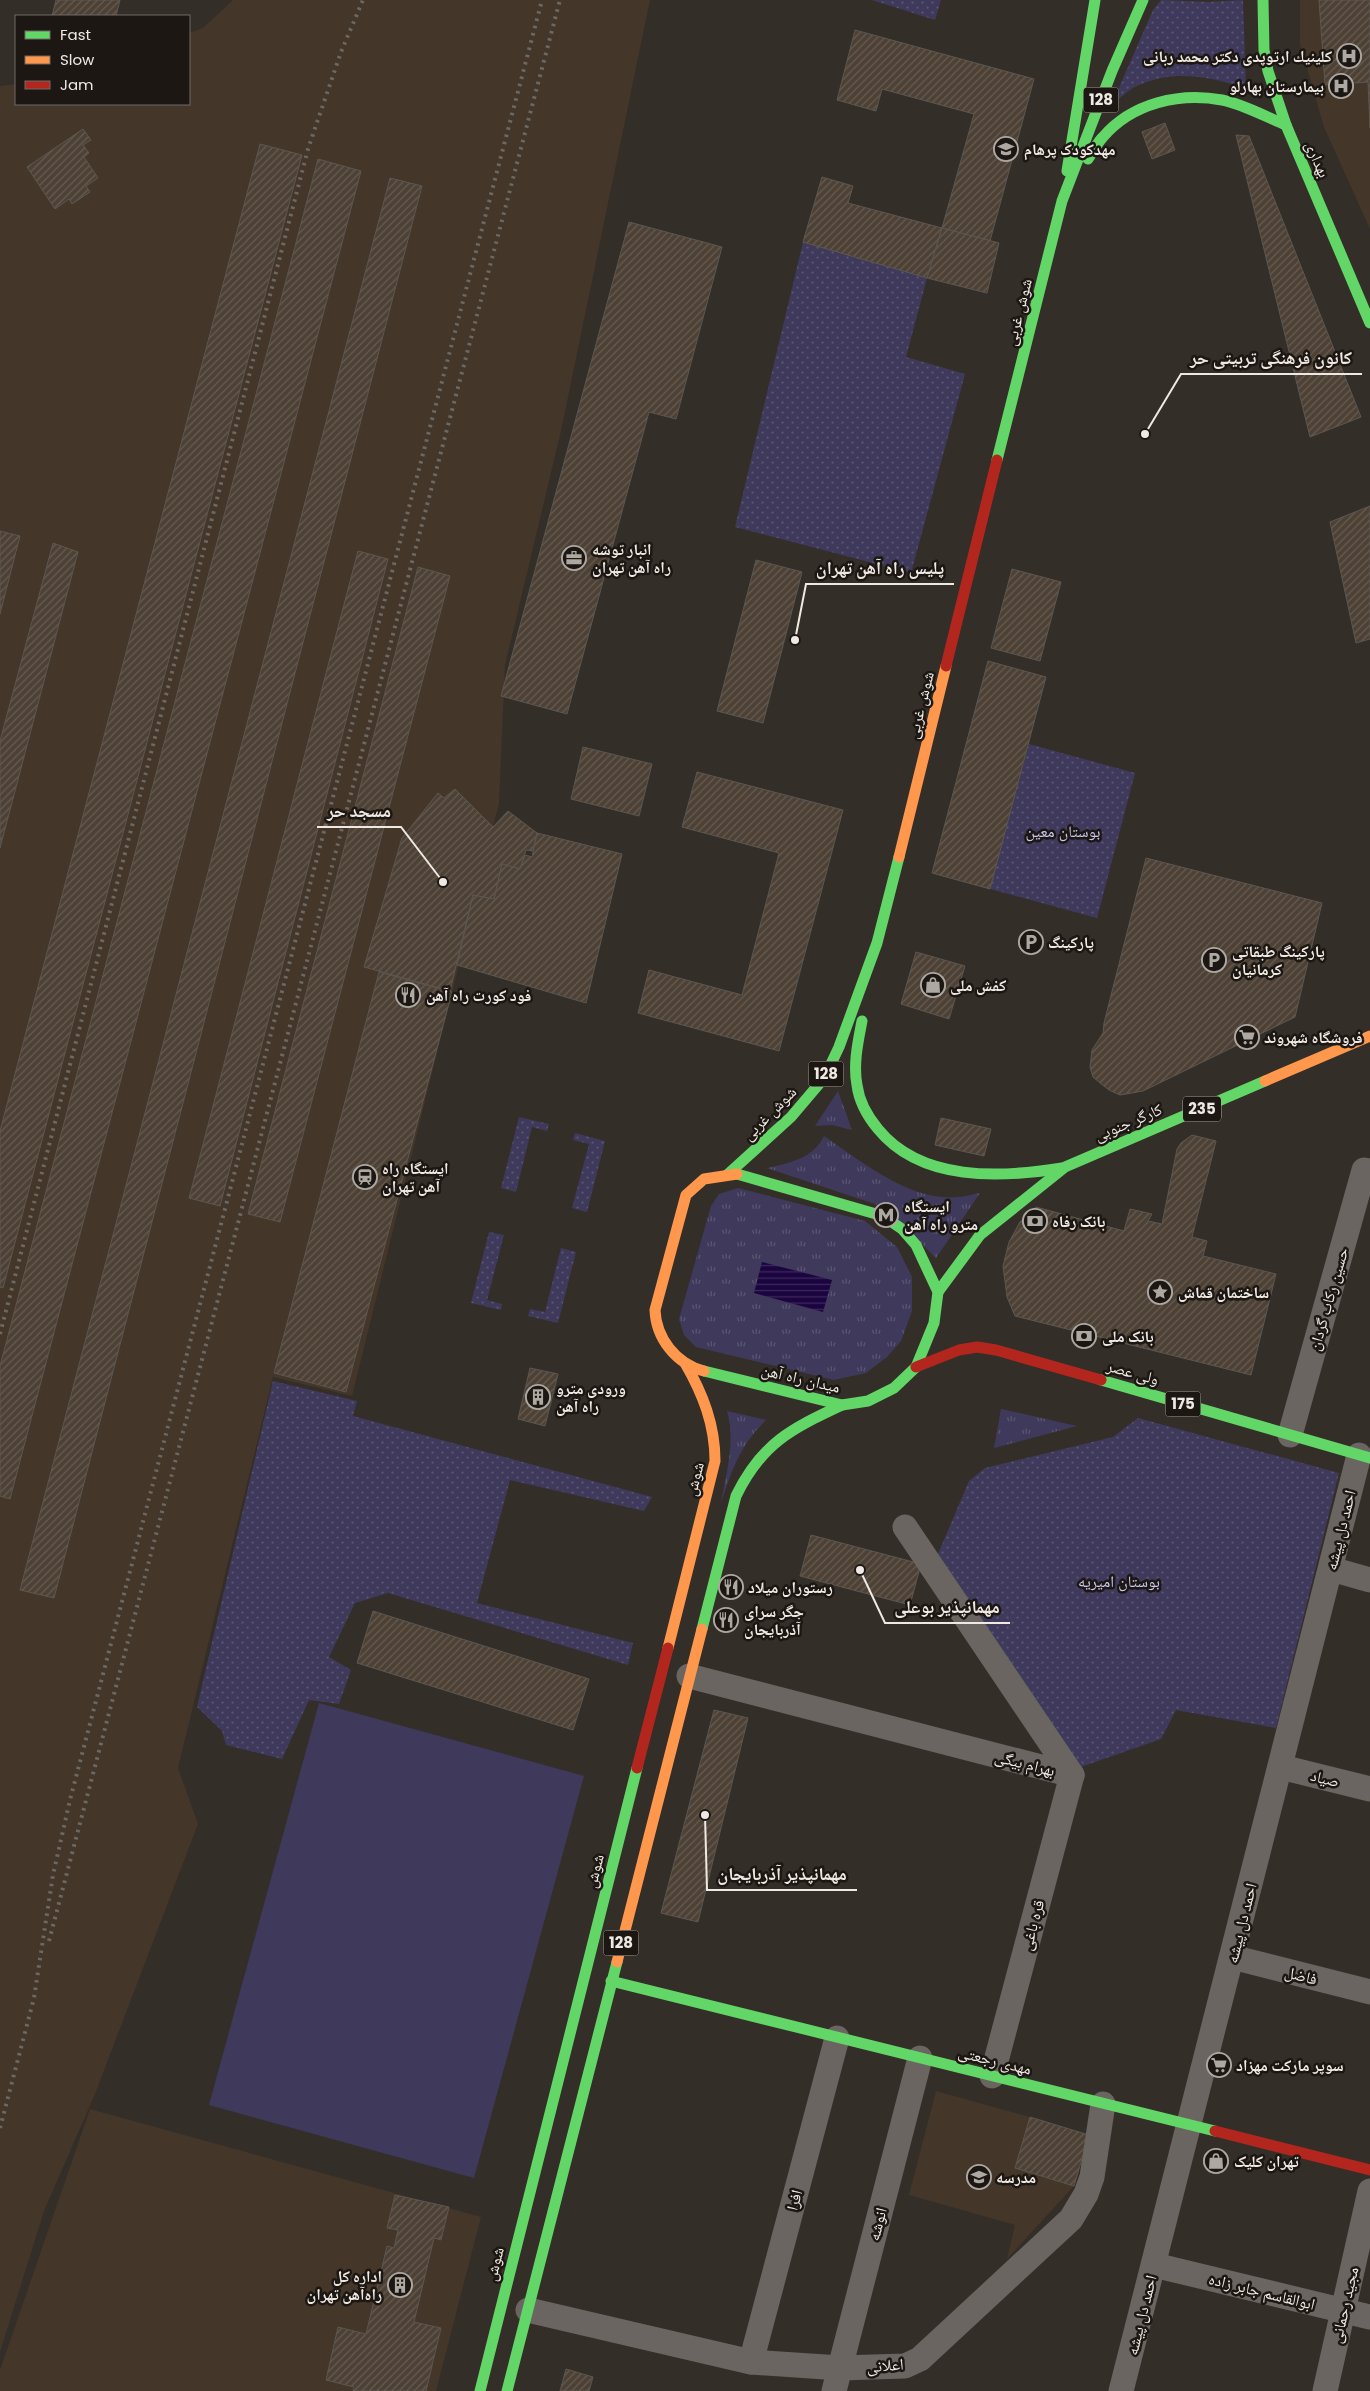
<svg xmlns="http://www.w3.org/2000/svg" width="1370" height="2391" font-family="Poppins,'Noto Naskh Arabic',sans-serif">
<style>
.built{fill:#443628}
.grass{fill:url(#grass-tufts)}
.park{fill:url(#park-dots)}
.pitch{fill:#3f395c}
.water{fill:url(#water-rules)}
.building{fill:url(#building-hatch);stroke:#5c5752}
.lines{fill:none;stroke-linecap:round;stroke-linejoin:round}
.street{stroke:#6a6561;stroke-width:25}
.fast{stroke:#63d668;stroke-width:11}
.slow{stroke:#ff974d;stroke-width:11}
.jam{stroke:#b3261e;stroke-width:11}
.rail{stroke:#6c6864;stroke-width:4;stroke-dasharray:2.5 5;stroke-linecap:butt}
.labels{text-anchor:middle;stroke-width:5;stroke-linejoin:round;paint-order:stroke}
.shield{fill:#1c1713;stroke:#b0aaa5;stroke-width:1}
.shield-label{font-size:15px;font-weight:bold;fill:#f0e9e3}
.poi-label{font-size:16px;font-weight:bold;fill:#f0e9e3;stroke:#1c1713;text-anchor:start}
.street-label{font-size:16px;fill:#f0e9e3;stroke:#1c1713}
.park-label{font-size:16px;fill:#cdc9f3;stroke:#1c1713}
.leader{fill:none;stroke:#f0e9e3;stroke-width:2}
.callout-dot{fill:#f0e9e3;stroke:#1c1713;stroke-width:2}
.callout-label{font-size:18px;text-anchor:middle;font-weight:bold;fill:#f0e9e3;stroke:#1c1713;stroke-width:5;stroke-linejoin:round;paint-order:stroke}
</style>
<defs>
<pattern id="grass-tufts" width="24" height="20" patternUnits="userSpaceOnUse" patternTransform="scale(1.25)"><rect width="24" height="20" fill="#3f395c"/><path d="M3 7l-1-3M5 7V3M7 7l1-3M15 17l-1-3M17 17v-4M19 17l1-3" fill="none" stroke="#5b5673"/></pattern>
<pattern id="park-dots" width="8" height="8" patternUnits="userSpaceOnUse" patternTransform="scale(1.25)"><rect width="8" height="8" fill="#3f395c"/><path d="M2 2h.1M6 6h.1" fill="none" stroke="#5b5673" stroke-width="1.8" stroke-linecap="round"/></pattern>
<pattern id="water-rules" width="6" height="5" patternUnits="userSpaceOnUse" patternTransform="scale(1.25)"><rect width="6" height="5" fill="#1b0440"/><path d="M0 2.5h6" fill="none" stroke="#3c295b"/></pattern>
<pattern id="building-hatch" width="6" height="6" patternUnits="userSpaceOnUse" patternTransform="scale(1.25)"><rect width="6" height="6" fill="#4d4135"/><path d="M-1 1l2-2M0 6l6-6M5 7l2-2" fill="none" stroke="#675c52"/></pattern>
</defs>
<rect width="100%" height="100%" fill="#342e29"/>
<!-- built -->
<g class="built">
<polygon points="233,0 650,0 561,431 505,665 499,803 352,1396 273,1377 178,1768 198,1824 95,2094 44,2211 0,2352 0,86 16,84 16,104 189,104 189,33 203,28"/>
<polygon points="1300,0 1370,0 1370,229 1324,127 1300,44"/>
<polygon points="936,2091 1030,2117 1015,2168 1074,2186 1007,2259 1015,2225 909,2195"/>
<polygon points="90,2109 481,2217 436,2391 0,2391 0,2370"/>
</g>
<!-- grass -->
<g class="grass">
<polygon points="838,1091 852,1130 832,1125 815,1126"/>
<path d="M824,1136C861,1161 910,1202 958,1197C965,1197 973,1194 980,1193L936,1258L884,1207L767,1168C789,1163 813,1159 824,1136Z"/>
<polygon points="738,1188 865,1221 897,1247 912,1277 912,1311 901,1341 887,1357 866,1373 834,1380 696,1347 684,1335 679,1319 711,1206 719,1194"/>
<polygon points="1001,1409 1077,1426 994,1448"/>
<path d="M727,1411L766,1420C740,1446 732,1469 721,1503C726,1473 736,1442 727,1411Z"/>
</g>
<!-- park -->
<g class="park">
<polygon points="872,0 941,0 935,20"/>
<path d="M1161,0L1209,2L1243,0L1246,88C1210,77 1175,69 1139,85C1129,89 1119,99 1111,106L1153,10Z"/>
<polygon points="803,242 927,278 906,357 965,374 911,573 735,527"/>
<polygon points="1029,744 1135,773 1097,918 990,889"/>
<polygon points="519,1117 549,1124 547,1131 532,1127 516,1192 501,1188"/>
<polygon points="575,1133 605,1141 587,1212 572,1208 589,1144 573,1140"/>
<polygon points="489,1232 504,1235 487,1300 502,1304 501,1310 471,1303"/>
<polygon points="561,1248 576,1252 558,1323 528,1316 530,1309 545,1312"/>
<polygon points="273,1381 357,1401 353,1416 652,1497 644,1511 510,1480 477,1603 633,1643 628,1665 388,1593 355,1603 329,1657 351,1670 339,1704 309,1700 282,1759 226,1745 222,1731 197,1707"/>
<polygon points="1138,1418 1339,1473 1276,1728 1176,1710 1161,1739 1072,1770 935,1561 969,1481 985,1468 1113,1437"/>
</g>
<!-- pitch -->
<polygon class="pitch" points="319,1703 584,1776 474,2178 209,2105"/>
<!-- water -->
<polygon class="water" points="762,1262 832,1280 823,1312 754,1293"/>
<!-- building -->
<g class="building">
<polygon points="56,0 120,0 116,16 52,16"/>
<polygon points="1319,0 1370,0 1370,128 1368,82 1325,85"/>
<polygon points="855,30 1034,79 990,241 942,228 974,114 882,89 876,111 837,100"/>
<polygon points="1165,123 1175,150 1152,159 1142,132"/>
<polygon points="83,129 91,140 83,145 89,153 84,157 98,178 86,186 90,192 72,204 69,199 55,209 27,167"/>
<polygon points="1236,135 1249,136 1361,417 1310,437"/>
<polygon points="260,144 302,155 3,1288 0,1287 0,1131"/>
<polygon points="318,159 361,171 10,1499 0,1496 0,1366"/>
<polygon points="822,177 853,186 848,203 942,228 927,278 803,242"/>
<polygon points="390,178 422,186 54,1598 20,1590"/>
<polygon points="629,222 722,247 676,419 649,412 567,714 501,696"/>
<polygon points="942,228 999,243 987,293 927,278"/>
<polygon points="1370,506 1370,639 1356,643 1330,522"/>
<polygon points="0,531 20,536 0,614"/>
<polygon points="53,543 78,552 0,848 0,741"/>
<polygon points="358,551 388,559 220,1206 189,1198"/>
<polygon points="756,560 802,572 763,723 717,711"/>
<polygon points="418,567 450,576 280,1222 248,1214"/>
<polygon points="1012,569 1061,582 1040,661 991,648"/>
<polygon points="988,661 1046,677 990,889 932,873"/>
<polygon points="583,747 652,764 639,816 571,799"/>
<polygon points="697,772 843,810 779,1051 638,1013 649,970 742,995 779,853 682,827"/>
<polygon points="455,789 493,827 508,811 537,833 533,851 526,850 520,869 502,864 494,899 473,895 450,991 364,967 402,838 438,793 444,798"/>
<polygon points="537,833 622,854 586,1003 457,965 473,895 494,899 502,864 520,869 525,855 532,857"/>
<polygon points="1146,858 1322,903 1295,1017 1143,1091 1120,1095 1109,1090 1100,1083 1093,1077 1090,1067 1092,1050 1103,1033 1104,1023"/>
<polygon points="916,952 965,966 949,1019 901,1004"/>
<polygon points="379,972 452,992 346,1392 274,1373"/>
<polygon points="941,1118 991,1129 984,1156 935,1145"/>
<polygon points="1192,1135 1216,1141 1192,1237 1207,1241 1203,1256 1276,1274 1251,1375 1015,1316 1007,1297 1003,1266 1009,1242 1020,1222 1036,1207 1124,1231 1130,1209 1152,1214 1148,1221 1162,1224 1177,1149 1181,1143"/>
<polygon points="530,1368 558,1374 545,1426 518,1419"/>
<polygon points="811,1535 921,1564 910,1605 800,1576"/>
<polygon points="373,1611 589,1679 573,1730 357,1663"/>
<polygon points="714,1710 748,1718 698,1922 661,1913"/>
<polygon points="1030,2117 1089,2135 1074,2186 1015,2168"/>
<polygon points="395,2195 449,2207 441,2240 434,2238 414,2322 441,2328 426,2391 353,2391 354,2387 326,2380 338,2327 366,2334 387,2246 394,2248 398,2230 387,2228"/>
<polygon points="566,2369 593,2377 589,2391 560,2391"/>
</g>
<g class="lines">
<!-- street -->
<g class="street">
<polyline points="1290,1435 1364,1170 1370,1171"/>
<polyline points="905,1527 1072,1775"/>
<polyline points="1331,1569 1370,1580"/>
<polyline points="689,1676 1072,1775"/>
<polyline points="1281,1767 1370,1789"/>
<polyline points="1232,1957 1370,1992"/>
<polyline points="992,2076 1072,1775"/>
<polyline points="1154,2265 1370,2317"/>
<polyline points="528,2310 751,2362 840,2368 905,2366 920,2359 1071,2219 1086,2194 1092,2177 1103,2104"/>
<polyline points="751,2362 837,2038"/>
<polyline points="834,2391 920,2058"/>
<polyline points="1121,2391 1359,1455"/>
<polyline points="1325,2391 1370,2191"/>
</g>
<!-- fast -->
<g class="fast">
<polyline points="1263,0 1264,50 1268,71 1286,125 1370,323"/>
<path d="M1088,159C1093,152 1097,143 1103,137C1132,103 1180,92 1222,100C1243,104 1266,117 1286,125"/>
<polyline points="1067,171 1095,0"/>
<polyline points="997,460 1062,201 1112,71 1143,0"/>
<path d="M862,1021C858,1042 853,1064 857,1085C859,1101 868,1117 878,1129C921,1182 1001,1178 1062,1168"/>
<polyline points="727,1175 791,1117 819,1084 830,1066 839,1047 877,943 899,857"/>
<polyline points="938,1292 980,1235 1065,1167 1265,1081"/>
<polyline points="704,1371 842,1405 868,1401 894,1388 916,1367 934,1323 938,1292 916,1245 902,1229 883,1216 737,1174"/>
<polyline points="1101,1380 1370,1458"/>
<path d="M702,1629L736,1496C762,1443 791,1429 842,1405"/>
<polyline points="611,1981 1215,2131"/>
<polyline points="480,2391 637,1768"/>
<polyline points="507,2391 617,1962"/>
</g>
<!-- slow -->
<g class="slow">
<polyline points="899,857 946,666"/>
<polyline points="1265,1081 1370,1036"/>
<path d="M704,1371C676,1364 656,1338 655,1310L686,1195L704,1179L737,1174"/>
<path d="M668,1648L715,1461C715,1425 703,1394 685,1363"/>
<polyline points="617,1962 702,1629"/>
</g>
<!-- jam -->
<g class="jam">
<polyline points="946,666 997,460"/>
<polyline points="916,1367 959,1350 977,1347 996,1350 1101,1380"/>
<polyline points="637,1768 668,1648"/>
<polyline points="1215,2131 1370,2170"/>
</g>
<!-- rail -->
<g class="rail">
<polyline points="0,1334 308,149 341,52 363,0"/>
<polyline points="49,1941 560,0"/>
<polyline points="0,2128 34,1998 53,1875 70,1800 542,0"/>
</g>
</g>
<!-- icons -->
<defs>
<symbol id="hospital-ring" viewBox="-11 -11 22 22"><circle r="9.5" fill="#1c1713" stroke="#aea8a2" stroke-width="1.5"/><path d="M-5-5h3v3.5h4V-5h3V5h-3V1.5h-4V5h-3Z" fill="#aea8a2"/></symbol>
<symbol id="school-ring" viewBox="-11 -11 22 22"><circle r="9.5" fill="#1c1713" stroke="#aea8a2" stroke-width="1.5"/><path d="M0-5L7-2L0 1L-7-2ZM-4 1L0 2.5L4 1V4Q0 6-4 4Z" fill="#aea8a2"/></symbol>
<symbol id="office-ring" viewBox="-11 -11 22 22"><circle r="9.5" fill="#1c1713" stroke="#aea8a2" stroke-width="1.5"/><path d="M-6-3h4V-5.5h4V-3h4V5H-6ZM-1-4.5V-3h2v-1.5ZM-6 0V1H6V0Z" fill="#aea8a2"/></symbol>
<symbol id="parking-ring" viewBox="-11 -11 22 22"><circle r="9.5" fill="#1c1713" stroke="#aea8a2" stroke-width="1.5"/><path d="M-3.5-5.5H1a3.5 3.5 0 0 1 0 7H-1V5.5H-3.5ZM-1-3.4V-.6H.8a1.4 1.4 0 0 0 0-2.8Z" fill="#aea8a2"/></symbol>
<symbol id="shop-ring" viewBox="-11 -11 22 22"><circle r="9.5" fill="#1c1713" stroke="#aea8a2" stroke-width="1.5"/><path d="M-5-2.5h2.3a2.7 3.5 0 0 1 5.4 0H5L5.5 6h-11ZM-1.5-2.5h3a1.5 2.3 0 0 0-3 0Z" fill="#aea8a2"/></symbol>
<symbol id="restaurant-ring" viewBox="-11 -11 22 22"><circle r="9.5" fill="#1c1713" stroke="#aea8a2" stroke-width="1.5"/><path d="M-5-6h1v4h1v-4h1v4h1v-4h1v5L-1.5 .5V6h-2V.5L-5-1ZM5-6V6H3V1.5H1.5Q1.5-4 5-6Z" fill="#aea8a2"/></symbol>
<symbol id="supermarket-ring" viewBox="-11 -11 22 22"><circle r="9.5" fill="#1c1713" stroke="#aea8a2" stroke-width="1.5"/><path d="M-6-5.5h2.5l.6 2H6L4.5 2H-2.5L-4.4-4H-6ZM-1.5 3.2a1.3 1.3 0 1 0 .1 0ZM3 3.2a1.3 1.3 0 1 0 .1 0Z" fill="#aea8a2"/></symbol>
<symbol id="station-ring" viewBox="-11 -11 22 22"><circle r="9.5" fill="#1c1713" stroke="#aea8a2" stroke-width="1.5"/><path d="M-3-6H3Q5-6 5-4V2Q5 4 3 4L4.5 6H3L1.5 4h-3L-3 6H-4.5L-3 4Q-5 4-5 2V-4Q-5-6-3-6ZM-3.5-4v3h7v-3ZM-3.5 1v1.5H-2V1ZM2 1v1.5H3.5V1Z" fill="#aea8a2"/></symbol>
<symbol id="metro-ring" viewBox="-11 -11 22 22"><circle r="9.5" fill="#1c1713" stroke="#aea8a2" stroke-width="1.5"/><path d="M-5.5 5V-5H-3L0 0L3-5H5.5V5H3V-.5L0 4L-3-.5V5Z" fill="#aea8a2"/></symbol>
<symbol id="bank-ring" viewBox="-11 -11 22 22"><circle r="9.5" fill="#1c1713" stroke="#aea8a2" stroke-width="1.5"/><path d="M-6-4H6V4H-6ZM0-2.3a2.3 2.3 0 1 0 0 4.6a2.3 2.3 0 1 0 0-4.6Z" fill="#aea8a2"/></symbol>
<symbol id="sight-ring" viewBox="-11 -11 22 22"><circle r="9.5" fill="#1c1713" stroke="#aea8a2" stroke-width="1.5"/><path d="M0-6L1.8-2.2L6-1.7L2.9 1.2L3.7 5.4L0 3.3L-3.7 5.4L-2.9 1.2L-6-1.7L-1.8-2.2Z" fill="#aea8a2"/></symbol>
<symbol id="building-ring" viewBox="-11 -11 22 22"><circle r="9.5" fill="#1c1713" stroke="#aea8a2" stroke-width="1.5"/><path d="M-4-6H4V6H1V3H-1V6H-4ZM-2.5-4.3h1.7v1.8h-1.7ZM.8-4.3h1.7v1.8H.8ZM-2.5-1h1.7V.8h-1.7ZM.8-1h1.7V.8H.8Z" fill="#aea8a2"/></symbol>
</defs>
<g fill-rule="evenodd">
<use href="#hospital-ring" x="1335" y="42" width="28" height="28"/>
<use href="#hospital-ring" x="1327" y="72" width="28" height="28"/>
<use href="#school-ring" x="992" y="135" width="28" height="28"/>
<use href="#office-ring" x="560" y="544" width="28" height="28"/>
<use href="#parking-ring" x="1017" y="928" width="28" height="28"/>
<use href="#parking-ring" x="1200" y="946" width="28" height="28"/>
<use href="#shop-ring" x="919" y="971" width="28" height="28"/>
<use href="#restaurant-ring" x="394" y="981" width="28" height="28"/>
<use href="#supermarket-ring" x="1233" y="1023" width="28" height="28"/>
<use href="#station-ring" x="351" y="1163" width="28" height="28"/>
<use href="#metro-ring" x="872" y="1201" width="28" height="28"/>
<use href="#bank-ring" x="1021" y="1207" width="28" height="28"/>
<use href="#sight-ring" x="1146" y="1278" width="28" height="28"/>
<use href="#bank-ring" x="1070" y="1322" width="28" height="28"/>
<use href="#building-ring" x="524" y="1383" width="28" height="28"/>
<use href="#restaurant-ring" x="717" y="1573" width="28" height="28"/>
<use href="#restaurant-ring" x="712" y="1606" width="28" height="28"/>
<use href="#supermarket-ring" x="1205" y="2051" width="28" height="28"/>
<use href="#shop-ring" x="1202" y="2147" width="28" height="28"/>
<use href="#school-ring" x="965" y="2163" width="28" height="28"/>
<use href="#building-ring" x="386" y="2271" width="28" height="28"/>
</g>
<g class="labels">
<!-- shield labels -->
<g class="shield">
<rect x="1083.5" y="87.5" width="35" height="25" rx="4"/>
<rect x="808.5" y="1061.5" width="35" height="25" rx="4"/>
<rect x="1183" y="1096.5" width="38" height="25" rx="4"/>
<rect x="1165.5" y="1391.5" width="35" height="25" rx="4"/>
<rect x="603.5" y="1930.5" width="35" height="25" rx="4"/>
</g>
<g class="shield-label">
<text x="1101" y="105">128</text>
<text x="826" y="1079">128</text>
<text x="1202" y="1114">235</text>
<text x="1183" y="1409">175</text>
<text x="621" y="1948">128</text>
</g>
<!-- poi labels -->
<g class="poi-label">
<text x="1332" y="62" text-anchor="end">كلينيك ارتوپدى دكتر محمد ربانى</text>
<text x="1324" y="92" text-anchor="end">بیمارستان بهارلو</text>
<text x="1024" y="155">مهدکودک پرهام</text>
<text x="592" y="555">انبار توشه<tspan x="592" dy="18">راه آهن تهران</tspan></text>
<text x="1048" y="948">پارکینگ</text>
<text x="1232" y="957">پارکینگ طبقاتی<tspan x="1232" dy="18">کرمانیان</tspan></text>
<text x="950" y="991">کفش ملی</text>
<text x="426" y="1001">فود کورت راه آهن</text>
<text x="1264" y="1043">فروشگاه شهروند</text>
<text x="382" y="1174">ایستگاه راه<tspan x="382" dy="18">آهن تهران</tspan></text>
<text x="904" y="1212">ایستگاه<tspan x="904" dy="18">مترو راه آهن</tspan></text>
<text x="1052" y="1227">بانک رفاه</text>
<text x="1178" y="1298">ساختمان قماش</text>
<text x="1102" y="1342">بانک ملی</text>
<text x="556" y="1394">ورودی مترو<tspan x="556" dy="18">راه آهن</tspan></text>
<text x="748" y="1593">رستوران میلاد</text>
<text x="744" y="1617">جگر سرای<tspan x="744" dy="18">آذربایجان</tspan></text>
<text x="1236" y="2071">سوپر مارکت مهزاد</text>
<text x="1234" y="2167">تهران کلیک</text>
<text x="996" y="2183">مدرسه</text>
<text x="382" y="2282" text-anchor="end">اداره کل<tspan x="382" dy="18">راه‌آهن تهران</tspan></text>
</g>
<!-- street labels -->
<g class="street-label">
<text transform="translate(1318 159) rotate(67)" y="6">بهداری</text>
<text transform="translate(1018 312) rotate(-76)" y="6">شوش غربی</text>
<text transform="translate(920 705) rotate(-76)" y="6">شوش غربی</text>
<text transform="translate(769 1113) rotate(-45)" y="6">شوش غربی</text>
<text transform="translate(1128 1122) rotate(-23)" y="6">کارگر جنوبی</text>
<text transform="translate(1328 1299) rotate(-74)" y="6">حسین رکاب‌ گردان</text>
<text transform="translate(1133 1372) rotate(16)" y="6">ولی عصر</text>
<text transform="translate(801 1378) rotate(13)" y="6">میدان راه آهن</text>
<text transform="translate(694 1479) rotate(-76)" y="6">شوش</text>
<text transform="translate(1340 1530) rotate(-76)" y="6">احمد دل پیشه</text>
<text transform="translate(1025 1763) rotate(14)" y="6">بهرام بیگی</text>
<text transform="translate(1325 1778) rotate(14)" y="6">صیاد</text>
<text transform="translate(594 1871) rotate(-76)" y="6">شوش</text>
<text transform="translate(1241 1923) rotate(-76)" y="6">احمد دل پیشه</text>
<text transform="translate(1032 1925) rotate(-75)" y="6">قره باغی</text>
<text transform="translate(1301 1975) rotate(14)" y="6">فاضل</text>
<text transform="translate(995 2060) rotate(14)" y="6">مهدی رجعتی</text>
<text transform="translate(794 2200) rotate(-75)" y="6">افرا</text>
<text transform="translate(877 2224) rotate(-76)" y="6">انوشه</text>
<text transform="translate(494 2264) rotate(-76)" y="6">شوش</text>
<text transform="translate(1262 2291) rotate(14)" y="6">ابوالقاسم جابر زاده</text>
<text transform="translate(1344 2305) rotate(-77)" y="6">مجید رحمانی</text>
<text transform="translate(1141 2315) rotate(-76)" y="6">احمد دل پیشه</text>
<text transform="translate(885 2365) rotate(-5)" y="6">اعلانی</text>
</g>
<!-- park labels -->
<g class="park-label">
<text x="1063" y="837">بوستان معین</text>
<text x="1119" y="1587">بوستان امیریه</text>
</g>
</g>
<!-- callouts -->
<path class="leader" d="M1145 434L1181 374H1362M795 640L806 584H954M443 882L401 827H317M860 1570L885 1623H1010M705 1815L707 1890H857"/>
<g class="callout-dot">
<circle cx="1145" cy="434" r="5"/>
<circle cx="795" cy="640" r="5"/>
<circle cx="443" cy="882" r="5"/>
<circle cx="860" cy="1570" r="5"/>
<circle cx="705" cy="1815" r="5"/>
</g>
<g class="callout-label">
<text x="1271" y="364">کانون فرهنگی تربیتی حر</text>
<text x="880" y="574">پلیس راه آهن تهران</text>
<text x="359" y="817">مسجد حر</text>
<text x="947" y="1613">مهمانپذیر بوعلی</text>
<text x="782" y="1880">مهمانپذیر آذربایجان</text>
</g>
<!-- legend -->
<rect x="15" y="15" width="175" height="90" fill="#1c1713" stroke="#716b66"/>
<rect x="25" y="31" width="25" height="8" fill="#63d668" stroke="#716b66"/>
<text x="60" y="40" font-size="15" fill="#f0e9e3">Fast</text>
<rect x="25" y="56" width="25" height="8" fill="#ff974d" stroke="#716b66"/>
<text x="60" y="65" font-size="15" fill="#f0e9e3">Slow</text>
<rect x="25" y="81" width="25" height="8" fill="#b3261e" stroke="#716b66"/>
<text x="60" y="90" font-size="15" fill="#f0e9e3">Jam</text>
</svg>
